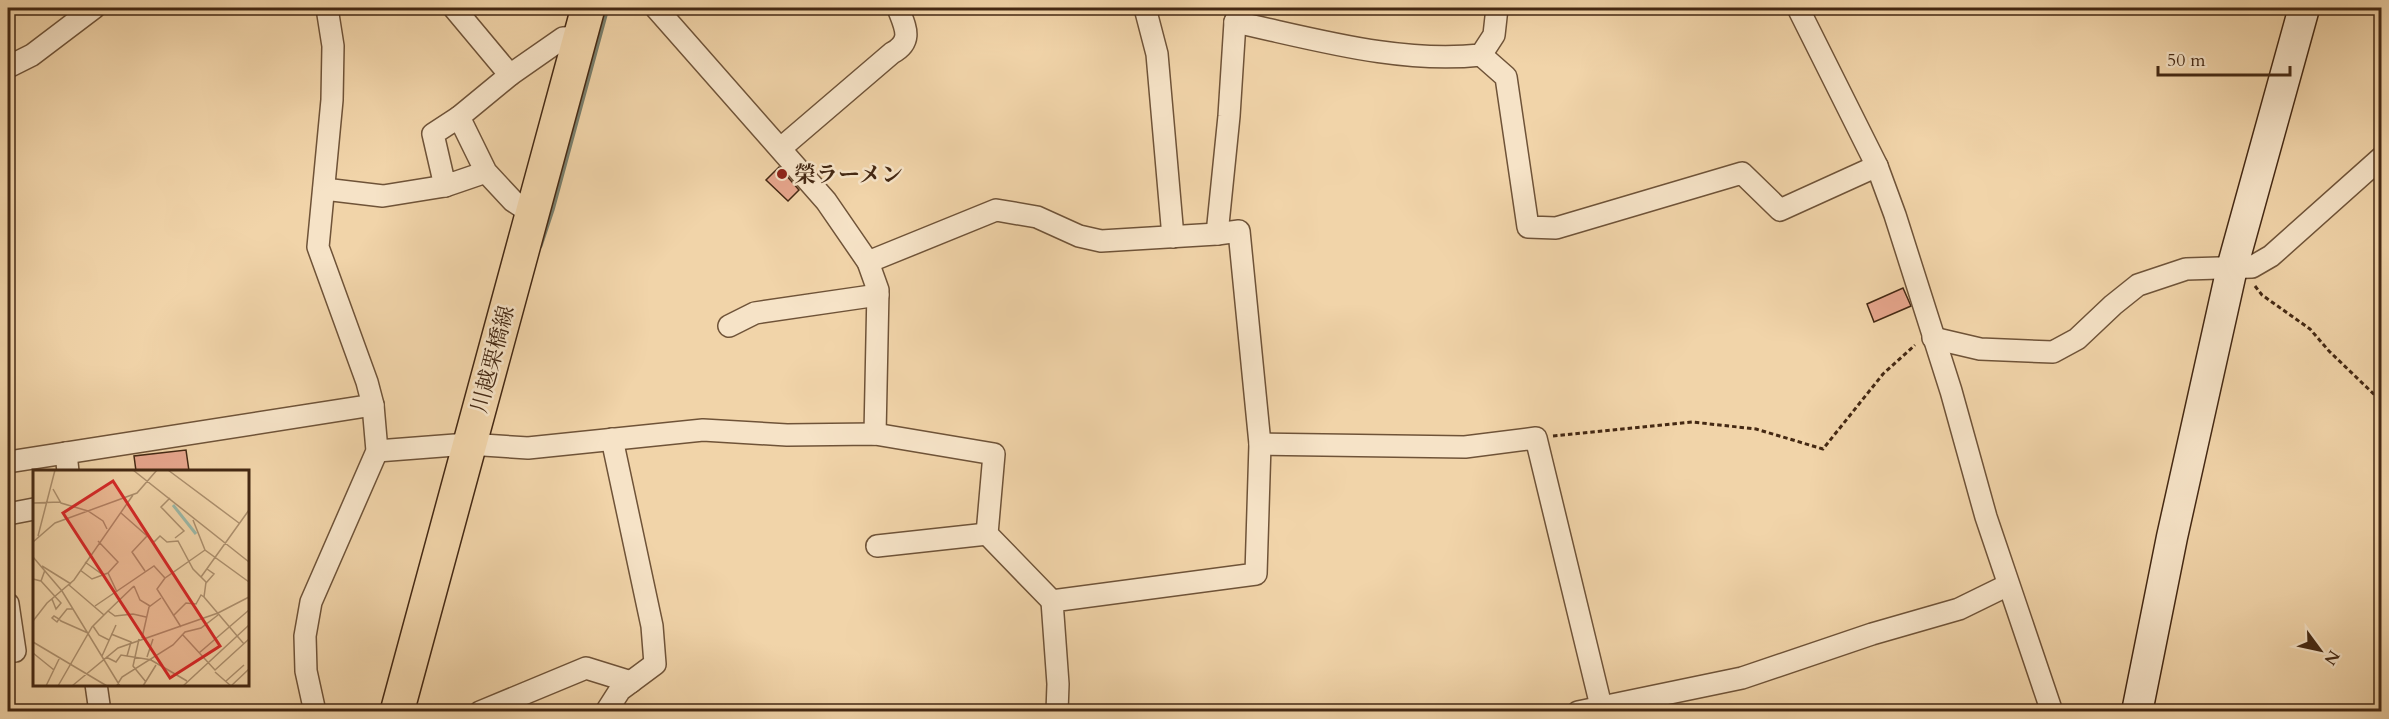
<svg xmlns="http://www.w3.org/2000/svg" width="2389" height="719" font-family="Cardo,'Noto Serif JP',serif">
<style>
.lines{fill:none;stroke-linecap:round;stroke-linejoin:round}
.stream{stroke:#787e6c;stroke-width:5}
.building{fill:#e7a68d;stroke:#442813;stroke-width:1.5}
.street-casing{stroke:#6f5338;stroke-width:24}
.secondary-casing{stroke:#442813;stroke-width:33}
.primary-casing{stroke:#442813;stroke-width:36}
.path{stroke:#442813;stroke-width:3;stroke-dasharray:4.5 3;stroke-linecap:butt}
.street{stroke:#f6e3c7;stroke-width:21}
.secondary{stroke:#f6e3c7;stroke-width:30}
.primary{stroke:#f1d4a9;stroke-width:33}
.poi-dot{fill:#8f2418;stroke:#f6e3c7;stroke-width:2}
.labels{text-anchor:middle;stroke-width:5;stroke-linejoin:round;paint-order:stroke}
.poi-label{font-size:22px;font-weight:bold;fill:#442813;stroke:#f6e3c7;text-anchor:start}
.street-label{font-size:22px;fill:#442813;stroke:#f6e3c7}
.inset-river{fill:none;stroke:#9bb8a8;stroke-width:3}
.inset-road{fill:none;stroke:#ac8f6d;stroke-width:1.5}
.view{fill:#d62828;fill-opacity:0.15;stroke:#d62828;stroke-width:3}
.inset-edge{fill:none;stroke:#442813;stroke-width:3}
</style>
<rect width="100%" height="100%" fill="#f1d4a9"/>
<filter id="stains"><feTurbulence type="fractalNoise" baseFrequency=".00333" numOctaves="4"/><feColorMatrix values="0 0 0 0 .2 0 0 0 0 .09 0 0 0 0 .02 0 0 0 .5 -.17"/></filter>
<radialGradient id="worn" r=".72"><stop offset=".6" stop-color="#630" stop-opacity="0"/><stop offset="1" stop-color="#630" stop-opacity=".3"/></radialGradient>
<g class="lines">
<!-- stream -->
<polyline class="stream" points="540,246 552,210 607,8"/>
</g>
<!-- building -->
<g class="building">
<polygon points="779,167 799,190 788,201 766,180"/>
<polygon points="1903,288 1911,306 1874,322 1867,304"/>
<polygon points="186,450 189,471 136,471 134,456"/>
</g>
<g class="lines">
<defs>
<g id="street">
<polyline points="454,8 510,75"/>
<polyline points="656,8 826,201 868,262 878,290 875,434"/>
<polyline points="1145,8 1157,54 1173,237"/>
<polyline points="1798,8 1877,166 1895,215 1951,391 1986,517 2052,712"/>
<path d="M1235,22C1315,39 1399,64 1481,55L1494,35L1497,8"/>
<polyline points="1481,55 1506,77 1528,227 1556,228 1742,173 1780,210 1877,166"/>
<polyline points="8,67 32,55 94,8"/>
<polyline points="459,117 510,75 563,38 581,37"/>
<path d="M781,148L892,53C914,41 905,27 898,8"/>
<polyline points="486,172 445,186 433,134 459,117 486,172 513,201 531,213"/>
<polyline points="324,189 383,196 445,186"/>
<polyline points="868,262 996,210 1037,217 1079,236 1101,241 1217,234"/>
<polyline points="729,326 755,313 878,295"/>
<polyline points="1933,338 1980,349 2053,352 2077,339 2113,305 2138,285 2186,269 2252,267 2271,256 2382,157"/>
<polyline points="1260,444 1465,447 1536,438 1601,706"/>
<polyline points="377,451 468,444 528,448 703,430 787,435 875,434 994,454 987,534 1052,601"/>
<polyline points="66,453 68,472"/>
<polyline points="8,462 373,405"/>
<polyline points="8,514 34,509"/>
<polyline points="877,546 987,534"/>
<polyline points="8,604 15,651"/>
<polyline points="96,684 100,712"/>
<polyline points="315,712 306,671 305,636 311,602 377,451 373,405 367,382 318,247 332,100 333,46 327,8"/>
<polyline points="480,712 586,668 631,682"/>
<polyline points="606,712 620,690 655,664 652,626 612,439"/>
<polyline points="1057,712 1058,684 1052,601 1256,574 1260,444 1239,231 1217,234 1229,116 1235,22 1241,8"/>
<polyline points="1578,712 1742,678 1872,634 1959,609 2008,585"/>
</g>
<polyline id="secondary" points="2137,712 2172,537 2232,268 2304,8"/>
<polyline id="primary" points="397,712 588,8"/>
</defs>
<!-- street casing -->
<use href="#street" class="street-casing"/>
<!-- secondary casing -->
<use href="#secondary" class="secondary-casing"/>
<!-- primary casing -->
<use href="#primary" class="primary-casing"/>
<!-- path -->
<g class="path">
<polyline points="2255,286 2262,295 2310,329 2329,351 2382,402"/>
<polyline points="1553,436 1692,422 1756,429 1823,449 1883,374 1915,345"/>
</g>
<!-- street -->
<use href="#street" class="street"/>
<!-- secondary -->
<use href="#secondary" class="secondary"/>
<!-- primary -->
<use href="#primary" class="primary"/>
</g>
<!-- markers -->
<circle class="poi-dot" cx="782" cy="174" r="6"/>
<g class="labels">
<!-- poi labels -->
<g class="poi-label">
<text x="794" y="182">榮ラーメン</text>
</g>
<!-- street labels -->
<g class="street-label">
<text transform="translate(492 359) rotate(-75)" y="8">川越栗橋線</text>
</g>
</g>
<!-- overview -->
<g transform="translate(33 470)">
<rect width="216" height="216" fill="#f1d4a9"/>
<path class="inset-river" d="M140,35L163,64"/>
<path class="inset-road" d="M100,0L216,92M135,0L206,53M20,19L28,33L55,41L70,51L74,59M137,28L128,37L151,61L142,68M0,33L27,32M88,43L121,72L127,66L134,72L145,71L160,99L173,112L171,127L211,174M160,50L172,80L216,112M5,66L22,0M65,71L85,92L75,103M0,72L22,53L104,23L124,0M0,87L29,121L87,216M52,92L70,105M9,96L38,114M47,100L59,109L75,103L84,122M112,101L99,82L114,66M168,107L216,40M132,108L124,119L148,157M0,109L8,111L12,100M8,111L28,133L23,139L19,129M173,113L181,104L174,99M36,115L71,145M101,116L107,130L117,136M62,136L121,96L132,108L172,80M40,139H34L26,149L24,152L19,148L21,146L26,149L28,151L55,163M75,141L101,116M140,146L153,133L163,134L168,125L171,127M0,151L14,133L41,110L100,25M60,156L66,165L76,170M78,164L98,172L94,186M149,164L182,200L216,169M109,168L116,137L128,128M106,169L100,196L113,212M0,172L74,216M0,183L21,200M166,183L216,140M69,186L83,155M73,187L83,192L88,185L119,190M114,187L120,169M118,190L154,211M182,202L198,216M193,211L211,195M84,215L89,207L140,175L152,162L168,158L185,145M13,216L27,187M25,216L59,157L75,141L82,146L100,144L113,147M39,216L85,178L185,143L216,127M110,216L123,195M150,216L216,155M198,216L216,199"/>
<path class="view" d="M80,11L187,176L137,208L30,43Z"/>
<rect width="216" height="216" class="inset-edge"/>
</g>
<!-- margin -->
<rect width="2389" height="719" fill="none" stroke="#f1d4a9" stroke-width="30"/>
<rect x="9" y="9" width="2371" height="701" fill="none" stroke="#442813" stroke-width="3"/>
<rect x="15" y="15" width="2359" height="689" fill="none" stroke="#442813" stroke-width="1.5"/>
<!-- north arrow -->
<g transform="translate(2320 650) rotate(123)" stroke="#f6e3c7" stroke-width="4.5" paint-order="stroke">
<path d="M0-4.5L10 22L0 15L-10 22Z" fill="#442813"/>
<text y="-9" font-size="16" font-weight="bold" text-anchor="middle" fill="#442813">N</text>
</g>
<!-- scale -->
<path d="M2158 66v9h132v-9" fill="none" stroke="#442813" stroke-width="3"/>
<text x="2167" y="66" font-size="18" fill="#442813" stroke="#f6e3c7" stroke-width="4.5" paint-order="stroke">50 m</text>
<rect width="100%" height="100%" filter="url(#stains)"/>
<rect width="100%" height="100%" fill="url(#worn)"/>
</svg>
